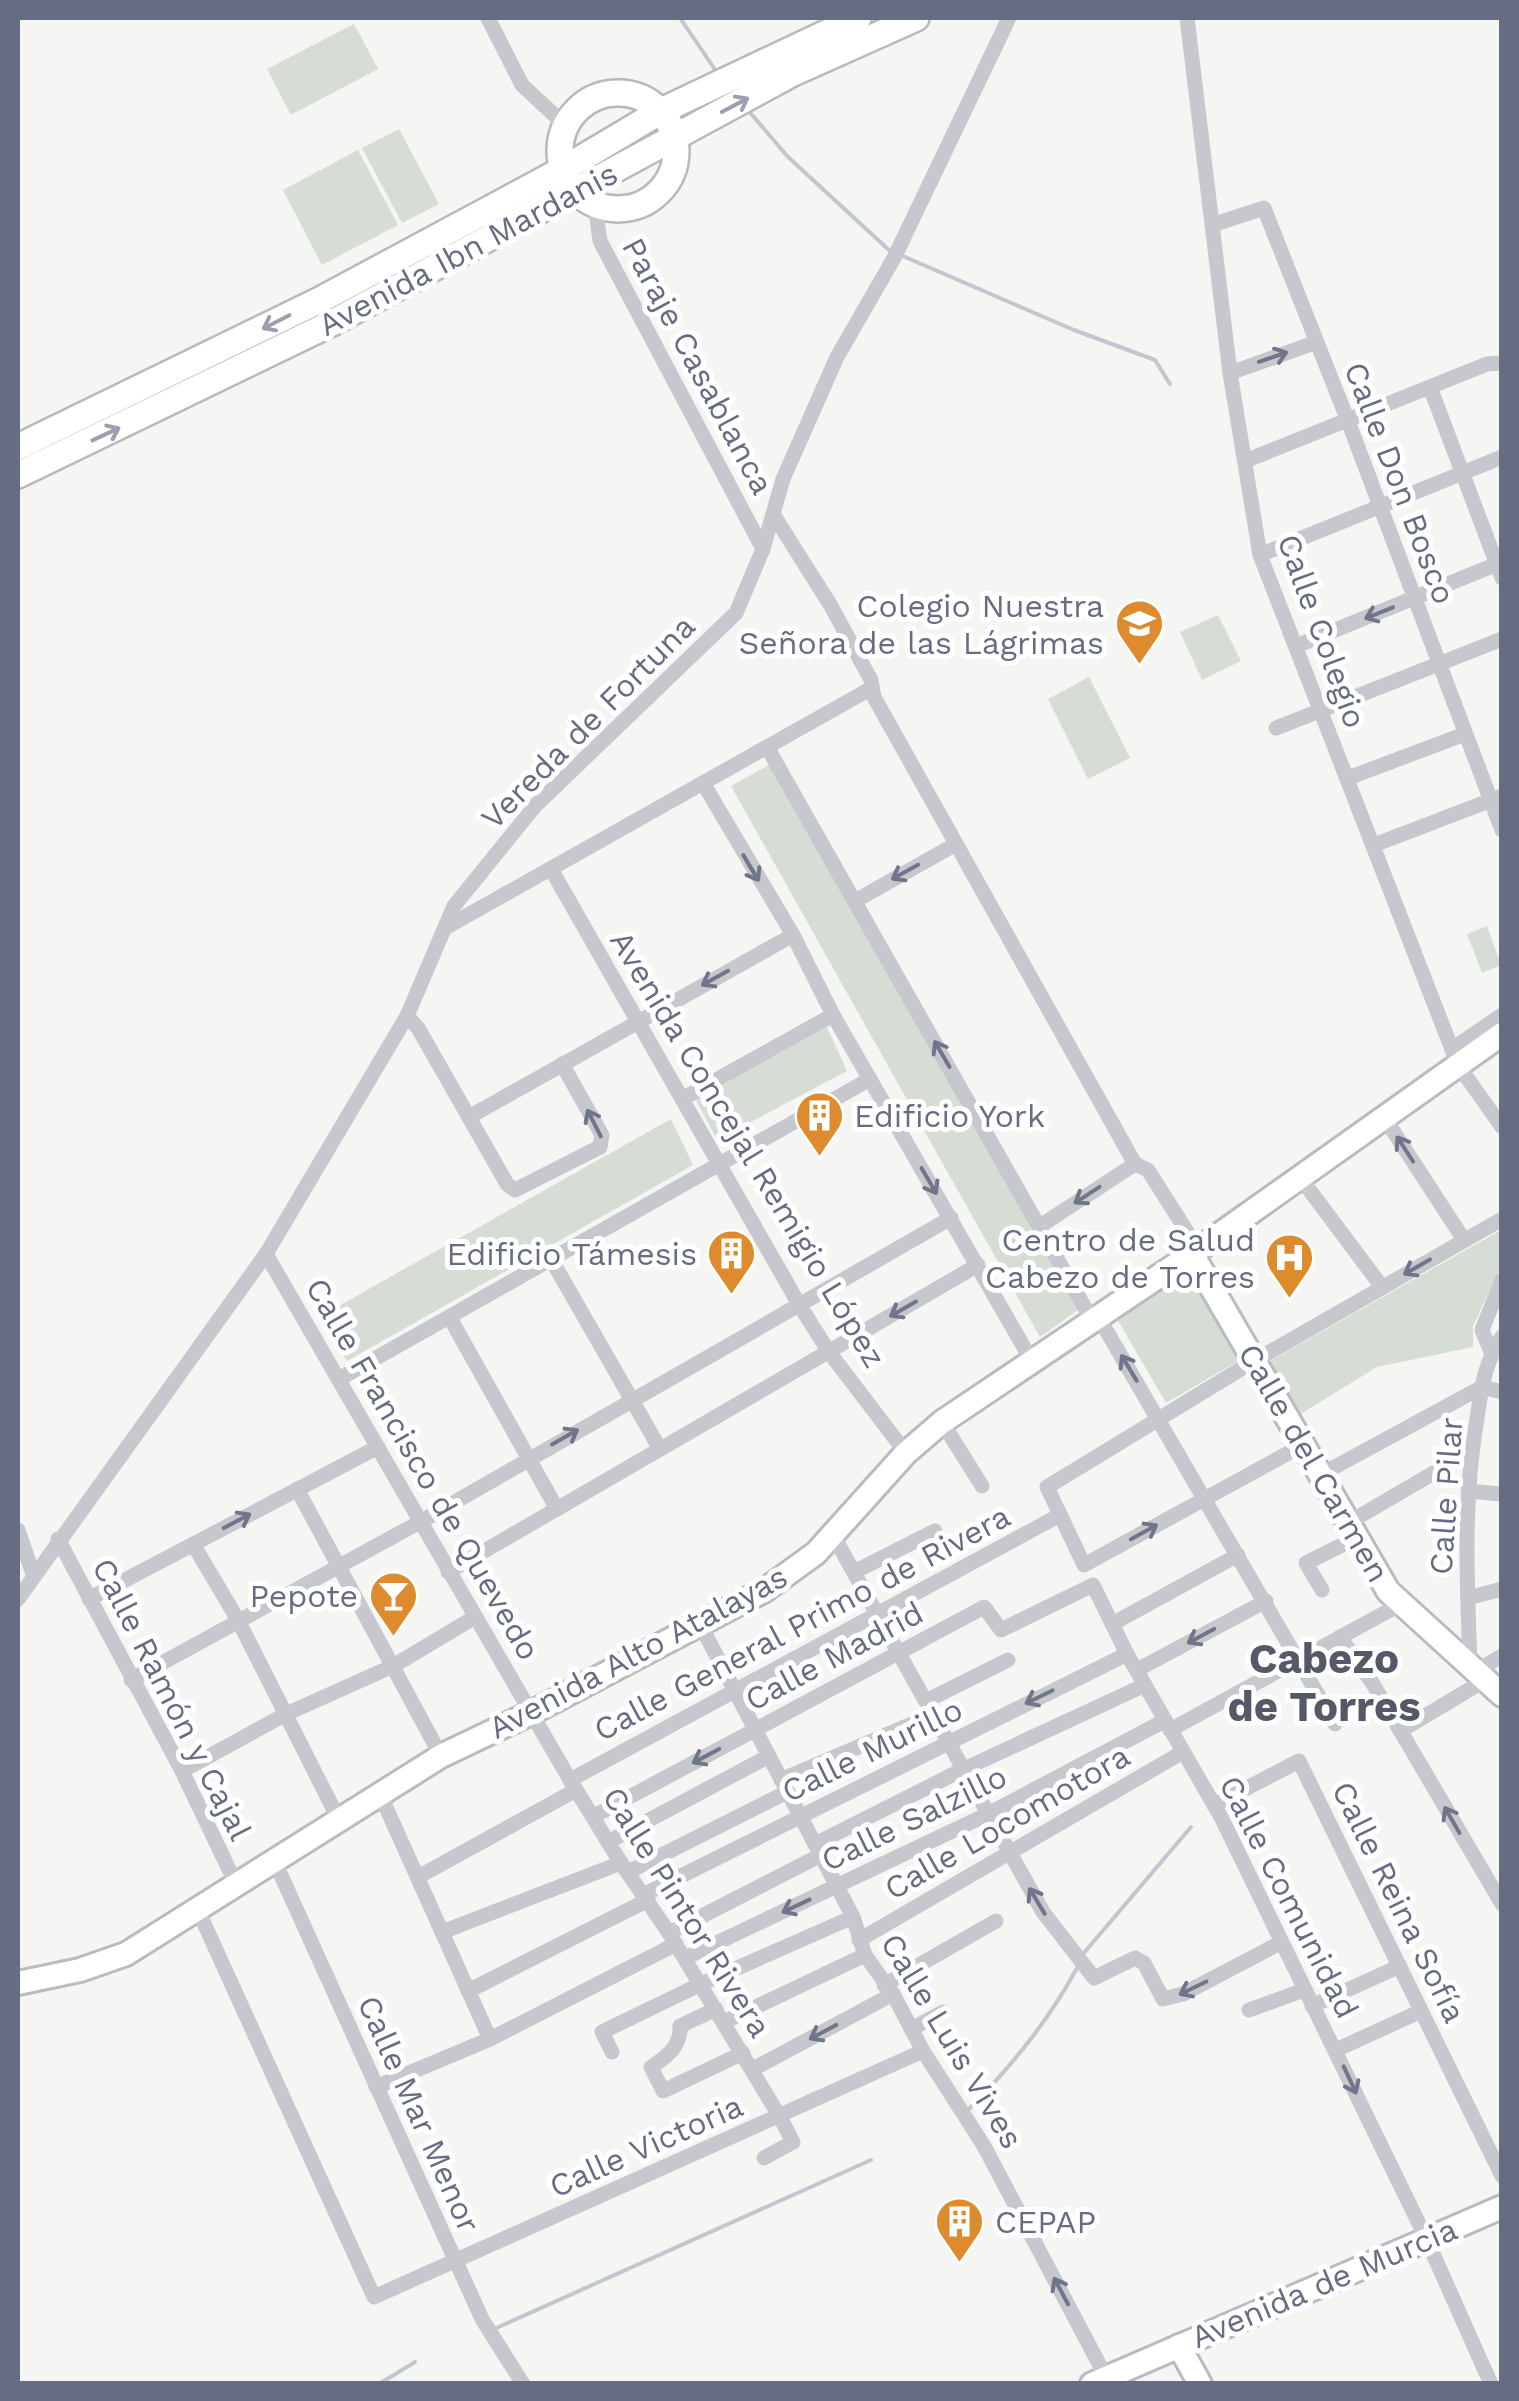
<svg xmlns="http://www.w3.org/2000/svg" width="1519" height="2401" font-family="'Work Sans',sans-serif">
<style>
.green{fill:#d5ddd4}
.lines{fill:none;stroke-linecap:round;stroke-linejoin:round}
.stream{stroke:#c1c7cf;stroke-width:4}
.secondary-casing{stroke:#b9bbc1;stroke-width:28}
.primary-casing{stroke:#b7b9be;stroke-width:30}
.street{stroke:#c7c8cd;stroke-width:15}
.secondary{stroke:#fff;stroke-width:22}
.primary{stroke:#fff;stroke-width:25}
.oneway{stroke:#9ca0ae}
.oneway2{stroke:#70768a}
.labels{text-anchor:middle;stroke-width:10;stroke-linejoin:round;paint-order:stroke}
.street-label{font-size:32px;fill:#666d83;stroke:#fff}
.poi-label{font-size:32px;fill:#666d83;stroke:#fff;text-anchor:end}
.district-label{font-size:42px;font-weight:bold;fill:#545968;stroke:#fff}
</style>
<rect width="100%" height="100%" fill="#f5f6f3"/>
<!-- green -->
<g class="green">
<polygon points="354,24 378,69 291,115 267,69"/>
<polygon points="399,129 439,204 402,223 362,148"/>
<polygon points="358,150 398,225 322,265 283,190"/>
<polygon points="1218,615 1241,661 1202,680 1180,632"/>
<polygon points="1089,677 1130,758 1088,779 1048,699"/>
<polygon points="771,764 1078,1310 1040,1337 731,786"/>
<polygon points="1487,926 1501,965 1482,973 1467,934"/>
<polygon points="827,1027 847,1071 717,1140 696,1100"/>
<polygon points="671,1119 693,1165 347,1361 319,1317"/>
<polygon points="1501,1230 1501,1266 1473,1326 1473,1347 1377,1367 1299,1415 1270,1361"/>
<polygon points="1187,1269 1240,1360 1166,1403 1113,1312"/>
</g>
<g class="lines">
<!-- stream -->
<g class="stream">
<polyline points="680,18 716,71"/>
<polyline points="748,110 787,156 890,251"/>
<polyline points="898,254 1074,330 1155,360 1170,384"/>
<polyline points="1083,1954 1191,1827"/>
<path d="M968,2110C1010,2068 1049,2020 1077,1968"/>
<polyline points="494,2329 871,2160"/>
<polyline points="379,2384 415,2362"/>
</g>
<defs>
<g id="secondary">
<polyline points="1192,1254 1388,1591 1502,1695"/>
<polyline points="18,1983 80,1970 126,1954 441,1756 533,1712 765,1590 816,1553 906,1453 942,1422 1192,1254 1502,1034"/>
<polyline points="1179,2346 1200,2384"/>
<polyline points="1092,2384 1502,2207"/>
</g>
<g id="primary">
<circle cx="618" cy="151" r="58"/>
<polyline points="18,447 320,300 562,170 661,111 858,18"/>
<polyline points="18,475 330,324 793,73 916,18"/>
</g>
</defs>
<!-- secondary casing -->
<use href="#secondary" class="secondary-casing"/>
<!-- primary casing -->
<use href="#primary" class="primary-casing"/>
<!-- street -->
<g class="street">
<polyline points="488,18 522,85 565,125"/>
<polyline points="1187,18 1230,373 1260,555 1458,1065 1502,1127"/>
<polyline points="595,205 600,241 763,549"/>
<polyline points="1212,225 1264,208 1348,421 1502,830"/>
<polyline points="1230,373 1317,342"/>
<polyline points="1430,387 1502,578"/>
<polyline points="1245,461 1487,364 1502,363"/>
<polyline points="773,514 831,606 871,680 874,697 1135,1164"/>
<polyline points="1260,555 1502,457"/>
<polyline points="1296,646 1502,562"/>
<polyline points="1276,728 1502,639"/>
<polyline points="767,747 1093,1322"/>
<polyline points="1348,778 1465,734"/>
<polyline points="703,783 793,935 833,1015 1033,1363"/>
<polyline points="1374,845 1502,796"/>
<polyline points="551,869 800,1306 829,1352 906,1453"/>
<polyline points="855,901 956,844"/>
<polyline points="445,928 870,689"/>
<polyline points="407,1016 418,1028 507,1184 515,1190 600,1147 602,1135 562,1064"/>
<polyline points="1452,1049 1502,1015"/>
<polyline points="682,1099 833,1015"/>
<polyline points="469,1117 793,935"/>
<polyline points="1384,1117 1464,1240"/>
<polyline points="1135,1164 1148,1170 1198,1249"/>
<polyline points="1299,1176 1382,1287"/>
<polyline points="1040,1226 1135,1164"/>
<polyline points="266,1254 570,1780 621,1863 669,1933 780,2117 793,2142 764,2158"/>
<polyline points="551,1259 660,1449"/>
<polyline points="450,1318 557,1509"/>
<polyline points="1099,1318 1335,1724"/>
<polyline points="1491,1352 1482,1330 1502,1280"/>
<polyline points="339,1379 870,1079"/>
<polyline points="942,1422 982,1486"/>
<polyline points="1303,1445 1084,1565 1047,1487 1254,1361 1502,1219"/>
<polyline points="1320,1475 1482,1387 1502,1392"/>
<polyline points="297,1489 441,1756"/>
<polyline points="1468,1491 1502,1494"/>
<polyline points="1348,1523 1442,1468"/>
<polyline points="18,1530 33,1574"/>
<polyline points="833,1535 1043,1912 1094,1978 1135,1958 1144,1963 1163,1999 1183,1994 1280,1943"/>
<polyline points="58,1539 182,1771 236,1884"/>
<polyline points="193,1544 238,1620 339,1820"/>
<polyline points="448,1572 978,1265"/>
<polyline points="854,1572 935,1531"/>
<polyline points="1322,1590 1306,1563 1356,1538"/>
<polyline points="1468,1598 1502,1589"/>
<polyline points="18,1599 266,1254 407,1016 454,906 535,806 736,613 763,549 783,479 837,357 894,258 1009,18"/>
<polyline points="89,1599 378,1447"/>
<polyline points="700,1624 853,1917 865,1955 893,1994 923,2051 984,2146 1106,2377"/>
<polyline points="1112,1624 1238,1555"/>
<polyline points="1340,1637 1373,1684 1502,1904"/>
<path d="M1470,1663C1467,1583 1463,1504 1476,1425C1481,1393 1483,1364 1502,1337"/>
<polyline points="1137,1670 1266,1601"/>
<polyline points="1477,1670 1502,1656"/>
<polyline points="131,1680 420,1522 951,1218"/>
<polyline points="926,1701 1008,1660"/>
<polyline points="1170,1730 1401,1604"/>
<polyline points="1400,1731 1487,1679"/>
<polyline points="182,1771 286,1714 393,1666 475,1617"/>
<polyline points="570,1780 1060,1515"/>
<polyline points="781,1780 933,1715"/>
<polyline points="380,1794 490,2039"/>
<polyline points="1214,1805 1299,1761 1502,2176"/>
<polyline points="594,1816 984,1607 1001,1630 1093,1585 1127,1654 1221,1817 1426,2238 1491,2384"/>
<polyline points="608,1842 769,1756"/>
<polyline points="815,1844 964,1769 1145,1685"/>
<polyline points="275,1862 482,2319 523,2384"/>
<polyline points="628,1872 787,1792"/>
<polyline points="418,1877 576,1790"/>
<polyline points="643,1895 1127,1654"/>
<polyline points="197,1908 374,2297 923,2051"/>
<polyline points="442,1932 621,1863"/>
<polyline points="669,1933 821,1855"/>
<polyline points="859,1940 1183,1752"/>
<polyline points="685,1958 988,1814 1164,1721"/>
<polyline points="884,1985 996,1921"/>
<polyline points="468,1991 648,1900"/>
<polyline points="1312,2006 1400,1966"/>
<path d="M716,2009L680,2026C681,2046 667,2057 651,2067L663,2091L743,2053"/>
<polyline points="1249,2010 1304,1990"/>
<polyline points="724,2022 865,1955"/>
<polyline points="911,2029 943,2012"/>
<polyline points="1336,2050 1421,2011"/>
<polyline points="612,2052 602,2032 701,1984 853,1917"/>
<polyline points="753,2069 893,1994"/>
<polyline points="376,2087 490,2039 676,1944"/>
</g>
<!-- secondary -->
<use href="#secondary" class="secondary"/>
<!-- primary -->
<use href="#primary" class="primary"/>
</g>
<!-- one-way arrows -->
<defs><path id="oneway-shaft" d="M-6 0H5M1.5-3L5.5 0L1.5 3" fill="none" stroke-width="1.6" stroke-linecap="round" stroke-linejoin="round" transform="scale(2.5)"/></defs>
<g class="oneway">
<use href="#oneway-shaft" transform="translate(735 105) rotate(-28)"/>
<use href="#oneway-shaft" transform="translate(276 322) rotate(153)"/>
<use href="#oneway-shaft" transform="translate(106 434) rotate(-25)"/>
</g>
<g class="oneway2">
<use href="#oneway-shaft" transform="translate(1273 357) rotate(-19)"/>
<use href="#oneway-shaft" transform="translate(1379 613) rotate(158)"/>
<use href="#oneway-shaft" transform="translate(751 868) rotate(59)"/>
<use href="#oneway-shaft" transform="translate(905 872) rotate(151)"/>
<use href="#oneway-shaft" transform="translate(715 978) rotate(151)"/>
<use href="#oneway-shaft" transform="translate(942 1054) rotate(-120)"/>
<use href="#oneway-shaft" transform="translate(594 1123) rotate(-117)"/>
<use href="#oneway-shaft" transform="translate(1405 1149) rotate(-123)"/>
<use href="#oneway-shaft" transform="translate(929 1181) rotate(60)"/>
<use href="#oneway-shaft" transform="translate(1087 1195) rotate(147)"/>
<use href="#oneway-shaft" transform="translate(1417 1267) rotate(150)"/>
<use href="#oneway-shaft" transform="translate(903 1309) rotate(150)"/>
<use href="#oneway-shaft" transform="translate(1129 1368) rotate(-121)"/>
<use href="#oneway-shaft" transform="translate(565 1437) rotate(-30)"/>
<use href="#oneway-shaft" transform="translate(237 1521) rotate(-28)"/>
<use href="#oneway-shaft" transform="translate(1144 1532) rotate(-29)"/>
<use href="#oneway-shaft" transform="translate(1201 1636) rotate(152)"/>
<use href="#oneway-shaft" transform="translate(1039 1697) rotate(154)"/>
<use href="#oneway-shaft" transform="translate(706 1756) rotate(152)"/>
<use href="#oneway-shaft" transform="translate(1452 1820) rotate(-120)"/>
<use href="#oneway-shaft" transform="translate(1037 1901) rotate(-121)"/>
<use href="#oneway-shaft" transform="translate(796 1906) rotate(155)"/>
<use href="#oneway-shaft" transform="translate(1193 1988) rotate(154)"/>
<use href="#oneway-shaft" transform="translate(823 2032) rotate(152)"/>
<use href="#oneway-shaft" transform="translate(1350 2080) rotate(65)"/>
<use href="#oneway-shaft" transform="translate(1061 2291) rotate(-118)"/>
</g>
<!-- icons -->
<defs>
<symbol id="school-pin" viewBox="-11 -11 22 30"><path d="M0 17L-7.5 6A9.5 9.5 0 1 1 7.5 6Z" fill="#dd8b2c" stroke="#fff"/><path d="M0-5L7-2L0 1L-7-2ZM-4 1L0 2.5L4 1V4Q0 6-4 4Z" fill="#fff"/></symbol>
<symbol id="building-pin" viewBox="-11 -11 22 30"><path d="M0 17L-7.5 6A9.5 9.5 0 1 1 7.5 6Z" fill="#dd8b2c" stroke="#fff"/><path d="M-4-6H4V6H1V3H-1V6H-4ZM-2.5-4.3h1.7v1.8h-1.7ZM.8-4.3h1.7v1.8H.8ZM-2.5-1h1.7V.8h-1.7ZM.8-1h1.7V.8H.8Z" fill="#fff"/></symbol>
<symbol id="hospital-pin" viewBox="-11 -11 22 30"><path d="M0 17L-7.5 6A9.5 9.5 0 1 1 7.5 6Z" fill="#dd8b2c" stroke="#fff"/><path d="M-5-5h3v3.5h4V-5h3V5h-3V1.5h-4V5h-3Z" fill="#fff"/></symbol>
<symbol id="bar-pin" viewBox="-11 -11 22 30"><path d="M0 17L-7.5 6A9.5 9.5 0 1 1 7.5 6Z" fill="#dd8b2c" stroke="#fff"/><path d="M-6-5H6L.8 .8V4.5H3.5V6h-7V4.5H-.8V.8Z" fill="#fff"/></symbol>
</defs>
<g fill-rule="evenodd">
<use href="#school-pin" x="1112" y="596" width="55" height="75"/>
<use href="#building-pin" x="792" y="1088" width="55" height="75"/>
<use href="#building-pin" x="704" y="1226" width="55" height="75"/>
<use href="#hospital-pin" x="1262" y="1230" width="55" height="75"/>
<use href="#bar-pin" x="366" y="1568" width="55" height="75"/>
<use href="#building-pin" x="932" y="2194" width="55" height="75"/>
</g>
<g class="labels">
<!-- street labels -->
<g class="street-label">
<text transform="translate(468 249) rotate(-28)" y="11">Avenida Ibn Mardanis</text>
<text transform="translate(698 366) rotate(62)" y="11">Paraje Casablanca</text>
<text transform="translate(1400 483) rotate(69)" y="11">Calle Don Bosco</text>
<text transform="translate(1322 631) rotate(70)" y="11">Calle Colegio</text>
<text transform="translate(588 722) rotate(-45)" y="11">Vereda de Fortuna</text>
<text transform="translate(748 1149) rotate(59)" y="11">Avenida Concejal Remigio López</text>
<text transform="translate(1314 1463) rotate(60)" y="11">Calle del Carmen</text>
<text transform="translate(423 1469) rotate(60)" y="11">Calle Francisco de Quevedo</text>
<text transform="translate(1446 1496) rotate(-86)" y="11">Calle Pilar</text>
<text transform="translate(802 1623) rotate(-28)" y="11">Calle General Primo de Rivera</text>
<text transform="translate(638 1652) rotate(-28)" y="11">Avenida Alto Atalayas</text>
<text transform="translate(834 1656) rotate(-28)" y="11">Calle Madrid</text>
<text transform="translate(172 1699) rotate(63)" y="11">Calle Ramón y Cajal</text>
<text transform="translate(872 1750) rotate(-26)" y="11">Calle Murillo</text>
<text transform="translate(914 1818) rotate(-26)" y="11">Calle Salzillo</text>
<text transform="translate(1007 1822) rotate(-30)" y="11">Calle Locomotora</text>
<text transform="translate(1289 1897) rotate(63)" y="11">Calle Comunidad</text>
<text transform="translate(1399 1902) rotate(64)" y="11">Calle Reina Sofía</text>
<text transform="translate(687 1912) rotate(58)" y="11">Calle Pintor Rivera</text>
<text transform="translate(952 2041) rotate(59)" y="11">Calle Luis Vives</text>
<text transform="translate(419 2114) rotate(66)" y="11">Calle Mar Menor</text>
<text transform="translate(646 2146) rotate(-24)" y="11">Calle Victoria</text>
<text transform="translate(1324 2283) rotate(-23)" y="11">Avenida de Murcia</text>
</g>
<!-- poi labels -->
<g class="poi-label">
<text x="1104" y="617">Colegio Nuestra<tspan x="1104" dy="37">Señora de las Lágrimas</tspan></text>
<text x="854" y="1127" text-anchor="start">Edificio York</text>
<text x="1255" y="1251">Centro de Salud<tspan x="1255" dy="37">Cabezo de Torres</tspan></text>
<text x="697" y="1265">Edificio Támesis</text>
<text x="358" y="1607">Pepote</text>
<text x="995" y="2233" text-anchor="start">CEPAP</text>
</g>
<!-- district labels -->
<g class="district-label">
<text x="1324" y="1673">Cabezo<tspan x="1324" dy="48">de Torres</tspan></text>
</g>
</g>
<!-- border -->
<rect width="1519" height="2401" fill="none" stroke="#666d83" stroke-width="40"/>
</svg>
